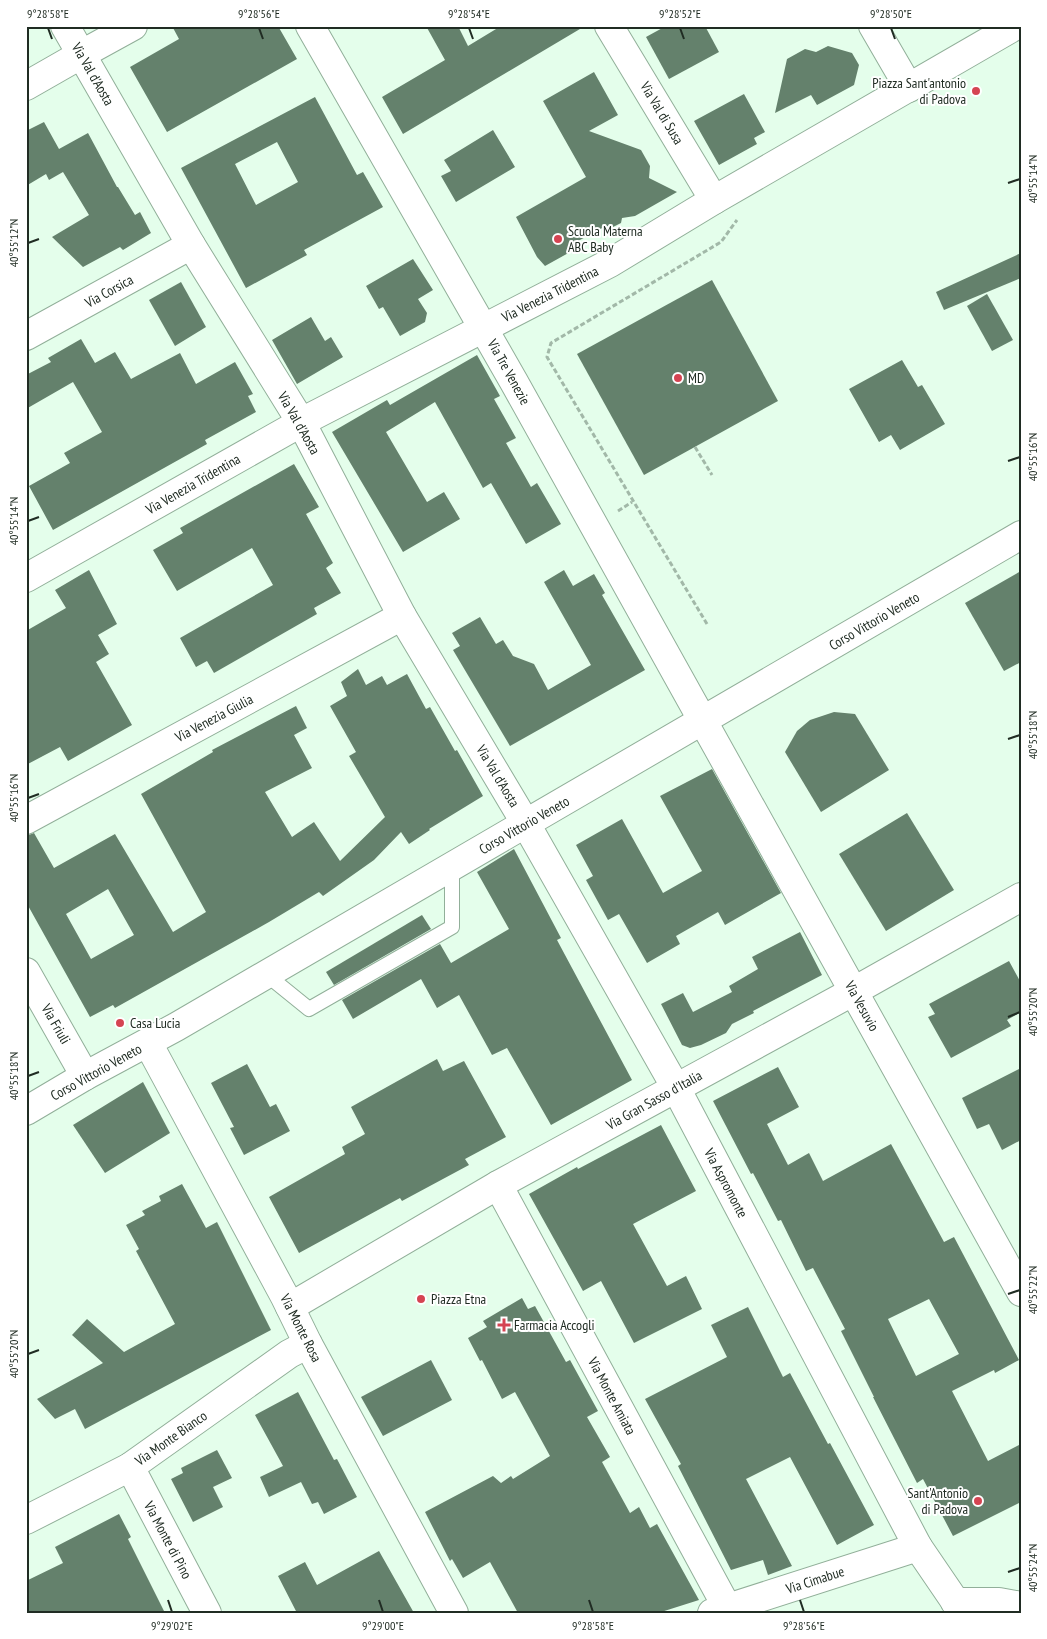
<svg xmlns="http://www.w3.org/2000/svg" width="1047" height="1639" font-family="'PT Sans Narrow',sans-serif">
<style>
.building{fill:#64816c;fill-rule:evenodd}
.lines{fill:none;stroke-linecap:round;stroke-linejoin:round}
.lane-casing{stroke:#91af99;stroke-width:16}
.street-casing{stroke:#91af99;stroke-width:30}
.secondary-casing{stroke:#91af99;stroke-width:30}
.path{stroke:#a2b8a8;stroke-width:3;stroke-dasharray:5 2.5;stroke-linecap:butt}
.lane{stroke:#fff;stroke-width:14}
.street{stroke:#fff;stroke-width:28}
.secondary{stroke:#fff;stroke-width:28}
.ticks{fill:none;stroke:#202c23;stroke-width:2}
.poi-dot{fill:#d54452;stroke:#fff;stroke-width:2}
.labels{text-anchor:middle;stroke-width:4;stroke-linejoin:round;paint-order:stroke}
.street-label{font-size:14px;fill:#202c23;stroke:#fff}
.poi-label{font-size:14px;fill:#202c23;stroke:#fff;text-anchor:start}
.neatline{fill:none;stroke:#202c23;stroke-width:2}
.ticks-label{font-size:12px;text-anchor:middle;fill:#202c23}
</style>
<rect width="100%" height="100%" fill="#e4feeb"/>
<!-- building -->
<g class="building">
<polygon points="172,26 278,26 297,59 167,132 130,67 179,39"/>
<polygon points="426,26 458,26 468,46 501,26 585,26 403,134 382,97 445,60"/>
<polygon points="666,26 705,26 719,52 669,79 646,37"/>
<polygon points="828,46 852,53 859,65 854,85 817,105 811,95 775,113 787,59 805,49 816,52"/>
<polygon points="594,72 618,115 589,131 641,150 650,166 649,178 677,192 635,216 622,218 621,223 613,227 606,226 578,241 581,246 545,266 537,257 516,217 586,177 543,101"/>
<polygon points="744,94 765,132 754,138 757,144 719,165 694,121"/>
<path d="M315,97L357,175L363,172L383,207L304,250L307,255L246,288L181,168ZM277,142L298,182L256,205L235,164Z"/>
<polygon points="44,122 59,149 88,133 117,187 118,187 135,215 140,212 151,233 123,250 120,247 83,267 52,237 89,215 63,172 49,180 46,174 26,186 26,131"/>
<polygon points="493,130 515,167 456,202 441,176 451,171 444,160"/>
<polygon points="1021,253 1021,278 944,310 936,292"/>
<polygon points="413,259 433,290 418,299 427,313 425,322 400,336 383,307 379,309 366,286"/>
<polygon points="712,280 778,401 644,475 577,354"/>
<polygon points="181,282 206,327 175,346 149,300"/>
<polygon points="987,294 1013,340 992,351 967,306"/>
<polygon points="311,317 325,341 331,337 343,357 297,384 272,340"/>
<polygon points="81,339 95,363 115,352 131,379 180,353 196,384 235,362 253,394 248,396 256,412 205,440 207,444 53,530 29,486 70,463 64,453 102,432 73,382 26,409 26,375 51,362 48,358"/>
<polygon points="477,355 500,396 494,399 516,438 506,443 531,487 537,483 561,524 526,544 491,483 483,488 435,402 386,432 427,502 444,492 460,519 403,552 332,432 387,400 390,405"/>
<polygon points="902,360 918,387 922,385 945,424 900,450 891,435 879,442 849,389"/>
<polygon points="294,464 319,507 306,514 333,563 326,568 341,593 314,608 317,614 214,673 207,661 196,667 180,638 273,585 252,548 177,591 153,550 183,533 180,528"/>
<polygon points="89,570 117,624 98,635 109,654 96,662 132,725 68,761 60,747 26,765 26,631 66,608 55,590"/>
<polygon points="564,570 573,586 594,574 605,593 602,595 645,670 510,746 453,650 460,646 452,633 480,617 496,644 503,640 513,656 534,664 548,690 591,665 544,582"/>
<polygon points="1021,571 1021,662 1004,671 965,603"/>
<path d="M358,669L366,685L382,676L387,685L407,674L426,709L430,707L455,751L457,750L483,796L429,829L430,830L409,844L401,832L374,860L323,896L319,892L269,922L115,1008L113,1005L90,1017L26,902V836L34,833L54,868L115,834L173,932L206,912L141,794L213,752L212,750L296,706L307,728L294,735L312,768L265,792L292,837L314,822L340,861L385,817L349,756L356,752L330,706L347,696L341,682ZM108,889L134,935L91,959L66,914Z"/>
<polygon points="834,712 855,714 889,770 821,812 785,752 797,731 810,720"/>
<polygon points="712,769 781,893 725,925 718,912 676,936 680,944 647,963 619,914 608,920 586,880 593,876 576,845 622,819 663,893 702,871 660,796"/>
<polygon points="907,813 954,890 886,931 839,854"/>
<polygon points="514,849 561,938 557,940 632,1080 551,1125 507,1048 492,1055 459,995 437,1008 421,979 353,1019 342,1000 440,944 451,963 509,929 477,872"/>
<polygon points="422,915 431,929 334,985 326,972"/>
<polygon points="800,932 822,975 753,1011 754,1013 732,1024 726,1033 701,1045 690,1048 682,1045 661,1004 683,993 693,1012 732,992 729,986 758,969 752,957"/>
<polygon points="1009,961 1021,983 1021,1012 1007,1020 1011,1026 951,1058 928,1017 935,1014 929,1004"/>
<polygon points="437,1059 443,1071 464,1061 506,1137 465,1159 469,1165 402,1201 400,1198 299,1253 269,1197 345,1154 342,1147 365,1134 351,1107"/>
<polygon points="247,1064 270,1107 276,1104 290,1131 244,1155 230,1128 234,1127 211,1083"/>
<path d="M778,1067L799,1107L767,1124L788,1165L809,1153L823,1181L891,1144L944,1242L954,1237L1019,1360L995,1373L994,1370L952,1391L988,1461L1021,1444V1502L953,1536L923,1479L917,1483L873,1397H874L841,1331L845,1329L813,1268L806,1271L781,1220L778,1221L753,1173L751,1174L713,1101ZM929,1299L959,1354L916,1376L888,1319Z"/>
<polygon points="1021,1068 1021,1140 1002,1150 989,1124 977,1129 962,1098"/>
<polygon points="143,1082 170,1133 105,1173 73,1125"/>
<polygon points="661,1125 696,1191 633,1224 667,1286 686,1276 702,1309 634,1343 601,1281 583,1291 529,1194 577,1167 578,1169"/>
<polygon points="182,1184 206,1228 217,1222 271,1330 85,1429 75,1409 55,1419 37,1399 103,1363 72,1335 87,1319 124,1352 175,1324 136,1251 139,1249 126,1225 145,1215 142,1211 161,1201 159,1196"/>
<polygon points="522,1298 528,1309 535,1306 566,1362 570,1360 598,1411 587,1417 610,1457 602,1462 630,1513 639,1507 650,1528 657,1524 699,1600 658,1613 518,1613 490,1562 463,1578 452,1559 450,1561 425,1512 493,1476 501,1483 511,1476 513,1479 550,1456 515,1392 502,1399 482,1360 480,1361 468,1338 487,1327 483,1321"/>
<polygon points="748,1307 783,1377 790,1373 828,1444 830,1443 874,1525 837,1545 790,1457 746,1479 792,1566 768,1575 763,1560 731,1570 678,1466 681,1464 645,1399 727,1357 711,1325"/>
<polygon points="431,1360 452,1400 383,1436 361,1397"/>
<polygon points="298,1392 334,1460 337,1459 357,1497 324,1514 318,1502 312,1504 301,1482 269,1497 260,1477 283,1466 255,1415"/>
<polygon points="217,1450 232,1478 213,1487 223,1507 193,1522 171,1479 183,1473 181,1468"/>
<polygon points="119,1514 131,1537 128,1539 165,1613 26,1613 26,1581 63,1563 55,1547"/>
<polygon points="379,1551 414,1613 297,1613 278,1576 305,1562 317,1585"/>
</g>
<g class="lines">
<defs>
<polyline id="lane" points="267,975 309,1009 452,927 452,867"/>
<g id="street">
<polyline points="609,26 714,200"/>
<polyline points="873,26 909,88"/>
<polyline points="26,86 82,54"/>
<polyline points="26,336 191,245"/>
<polyline points="26,578 311,417 610,263 714,200 1015,26"/>
<polyline points="26,820 402,616"/>
<polyline points="26,972 85,1076"/>
<polyline points="148,1043 285,1297 308,1344 454,1613"/>
<polyline points="498,1185 730,1613"/>
<polyline points="290,1307 498,1185 854,991 1021,897"/>
<polyline points="130,1467 207,1613"/>
<polyline points="26,1520 130,1467 289,1354 308,1344"/>
<polyline points="955,1602 999,1602 1021,1606"/>
<polyline points="712,1613 918,1547"/>
</g>
<g id="secondary">
<polyline points="65,26 191,245 301,422 402,616 526,824 676,1088 918,1547 963,1613"/>
<polyline points="310,26 514,382 1021,1292"/>
<polyline points="82,54 133,26"/>
<polyline points="26,1111 85,1076 176,1027 1021,535"/>
</g>
</defs>
<!-- lane casing -->
<use href="#lane" class="lane-casing"/>
<!-- street casing -->
<use href="#street" class="street-casing"/>
<!-- secondary casing -->
<use href="#secondary" class="secondary-casing"/>
<!-- path -->
<g class="path">
<polyline points="695,447 712,475"/>
<polyline points="618,511 632,502"/>
<polyline points="707,624 547,357 551,343 721,242 737,220"/>
</g>
<!-- lane -->
<use href="#lane" class="lane"/>
<!-- street -->
<use href="#street" class="street"/>
<!-- secondary -->
<use href="#secondary" class="secondary"/>
</g>
<!-- ticks -->
<path class="ticks" d="M48,28L52,39M259,28L263,39M469,28L473,39M680,28L684,39M891,28L895,39M1008,183L1020,179M28,243L39,239M1008,461L1020,457M28,521L39,517M1008,739L1020,735M28,798L39,794M1008,1017L1020,1012M28,1076L39,1072M1008,1294L1020,1290M28,1354L39,1350M1008,1572L1020,1568M168,1600L172,1612M379,1600L383,1612M589,1600L593,1612M800,1600L804,1612"/>
<!-- markers -->
<g class="poi-dot">
<circle cx="976" cy="91" r="5"/>
<circle cx="558" cy="239" r="5"/>
<circle cx="678" cy="378" r="5"/>
<circle cx="120" cy="1023" r="5"/>
<circle cx="421" cy="1299" r="5"/>
<path d="M501.5 1317.5h5v5h5v5h-5v5h-5v-5h-5v-5h5z"/>
<circle cx="978" cy="1501" r="5"/>
</g>
<g class="labels">
<!-- street labels -->
<g class="street-label">
<text transform="translate(93 74) rotate(60)" y="5">Via Val d'Aosta</text>
<text transform="translate(662 113) rotate(59)" y="5">Via Val di Susa</text>
<text transform="translate(109 291) rotate(-29)" y="5">Via Corsica</text>
<text transform="translate(550 294) rotate(-27)" y="5">Via Venezia Tridentina</text>
<text transform="translate(509 372) rotate(61)" y="5">Via Tre Venezie</text>
<text transform="translate(299 423) rotate(60)" y="5">Via Val d'Aosta</text>
<text transform="translate(193 484) rotate(-30)" y="5">Via Venezia Tridentina</text>
<text transform="translate(874 621) rotate(-30)" y="5">Corso Vittorio Veneto</text>
<text transform="translate(214 718) rotate(-28)" y="5">Via Venezia Giulia</text>
<text transform="translate(498 776) rotate(59)" y="5">Via Val d'Aosta</text>
<text transform="translate(524 825) rotate(-30)" y="5">Corso Vittorio Veneto</text>
<text transform="translate(862 1006) rotate(61)" y="5">Via Vesuvio</text>
<text transform="translate(56 1024) rotate(60)" y="5">Via Friuli</text>
<text transform="translate(96 1072) rotate(-29)" y="5">Corso Vittorio Veneto</text>
<text transform="translate(654 1100) rotate(-29)" y="5">Via Gran Sasso d'Italia</text>
<text transform="translate(726 1183) rotate(62)" y="5">Via Aspromonte</text>
<text transform="translate(301 1328) rotate(63)" y="5">Via Monte Rosa</text>
<text transform="translate(612 1396) rotate(62)" y="5">Via Monte Amiata</text>
<text transform="translate(171 1438) rotate(-35)" y="5">Via Monte Bianco</text>
<text transform="translate(168 1540) rotate(62)" y="5">Via Monte di Pino</text>
<text transform="translate(815 1580) rotate(-18)" y="5">Via Cimabue</text>
</g>
<!-- poi labels -->
<g class="poi-label">
<text x="966" y="88" text-anchor="end">Piazza Sant'antonio<tspan x="966" dy="16">di Padova</tspan></text>
<text x="568" y="236">Scuola Materna<tspan x="568" dy="16">ABC Baby</tspan></text>
<text x="688" y="383">MD</text>
<text x="130" y="1028">Casa Lucia</text>
<text x="431" y="1304">Piazza Etna</text>
<text x="514" y="1330">Farmacia Accogli</text>
<text x="968" y="1498" text-anchor="end">Sant'Antonio<tspan x="968" dy="16">di Padova</tspan></text>
</g>
</g>
<!-- border -->
<rect width="1047" height="1639" fill="none" stroke="#ffffff" stroke-width="55"/>
<rect x="28" y="28" width="992" height="1584" class="neatline"/>
<g class="ticks-label">
<text x="48" y="18">9°28'58"E</text>
<text x="259" y="18">9°28'56"E</text>
<text x="469" y="18">9°28'54"E</text>
<text x="680" y="18">9°28'52"E</text>
<text x="891" y="18">9°28'50"E</text>
<text transform="translate(1033 179) rotate(-90)" y="4">40°55'14"N</text>
<text transform="translate(14 243) rotate(-90)" y="4">40°55'12"N</text>
<text transform="translate(1033 457) rotate(-90)" y="4">40°55'16"N</text>
<text transform="translate(14 521) rotate(-90)" y="4">40°55'14"N</text>
<text transform="translate(1033 735) rotate(-90)" y="4">40°55'18"N</text>
<text transform="translate(14 798) rotate(-90)" y="4">40°55'16"N</text>
<text transform="translate(1033 1012) rotate(-90)" y="4">40°55'20"N</text>
<text transform="translate(14 1076) rotate(-90)" y="4">40°55'18"N</text>
<text transform="translate(1033 1290) rotate(-90)" y="4">40°55'22"N</text>
<text transform="translate(14 1354) rotate(-90)" y="4">40°55'20"N</text>
<text transform="translate(1033 1568) rotate(-90)" y="4">40°55'24"N</text>
<text x="172" y="1630">9°29'02"E</text>
<text x="383" y="1630">9°29'00"E</text>
<text x="593" y="1630">9°28'58"E</text>
<text x="804" y="1630">9°28'56"E</text>
</g>
</svg>
